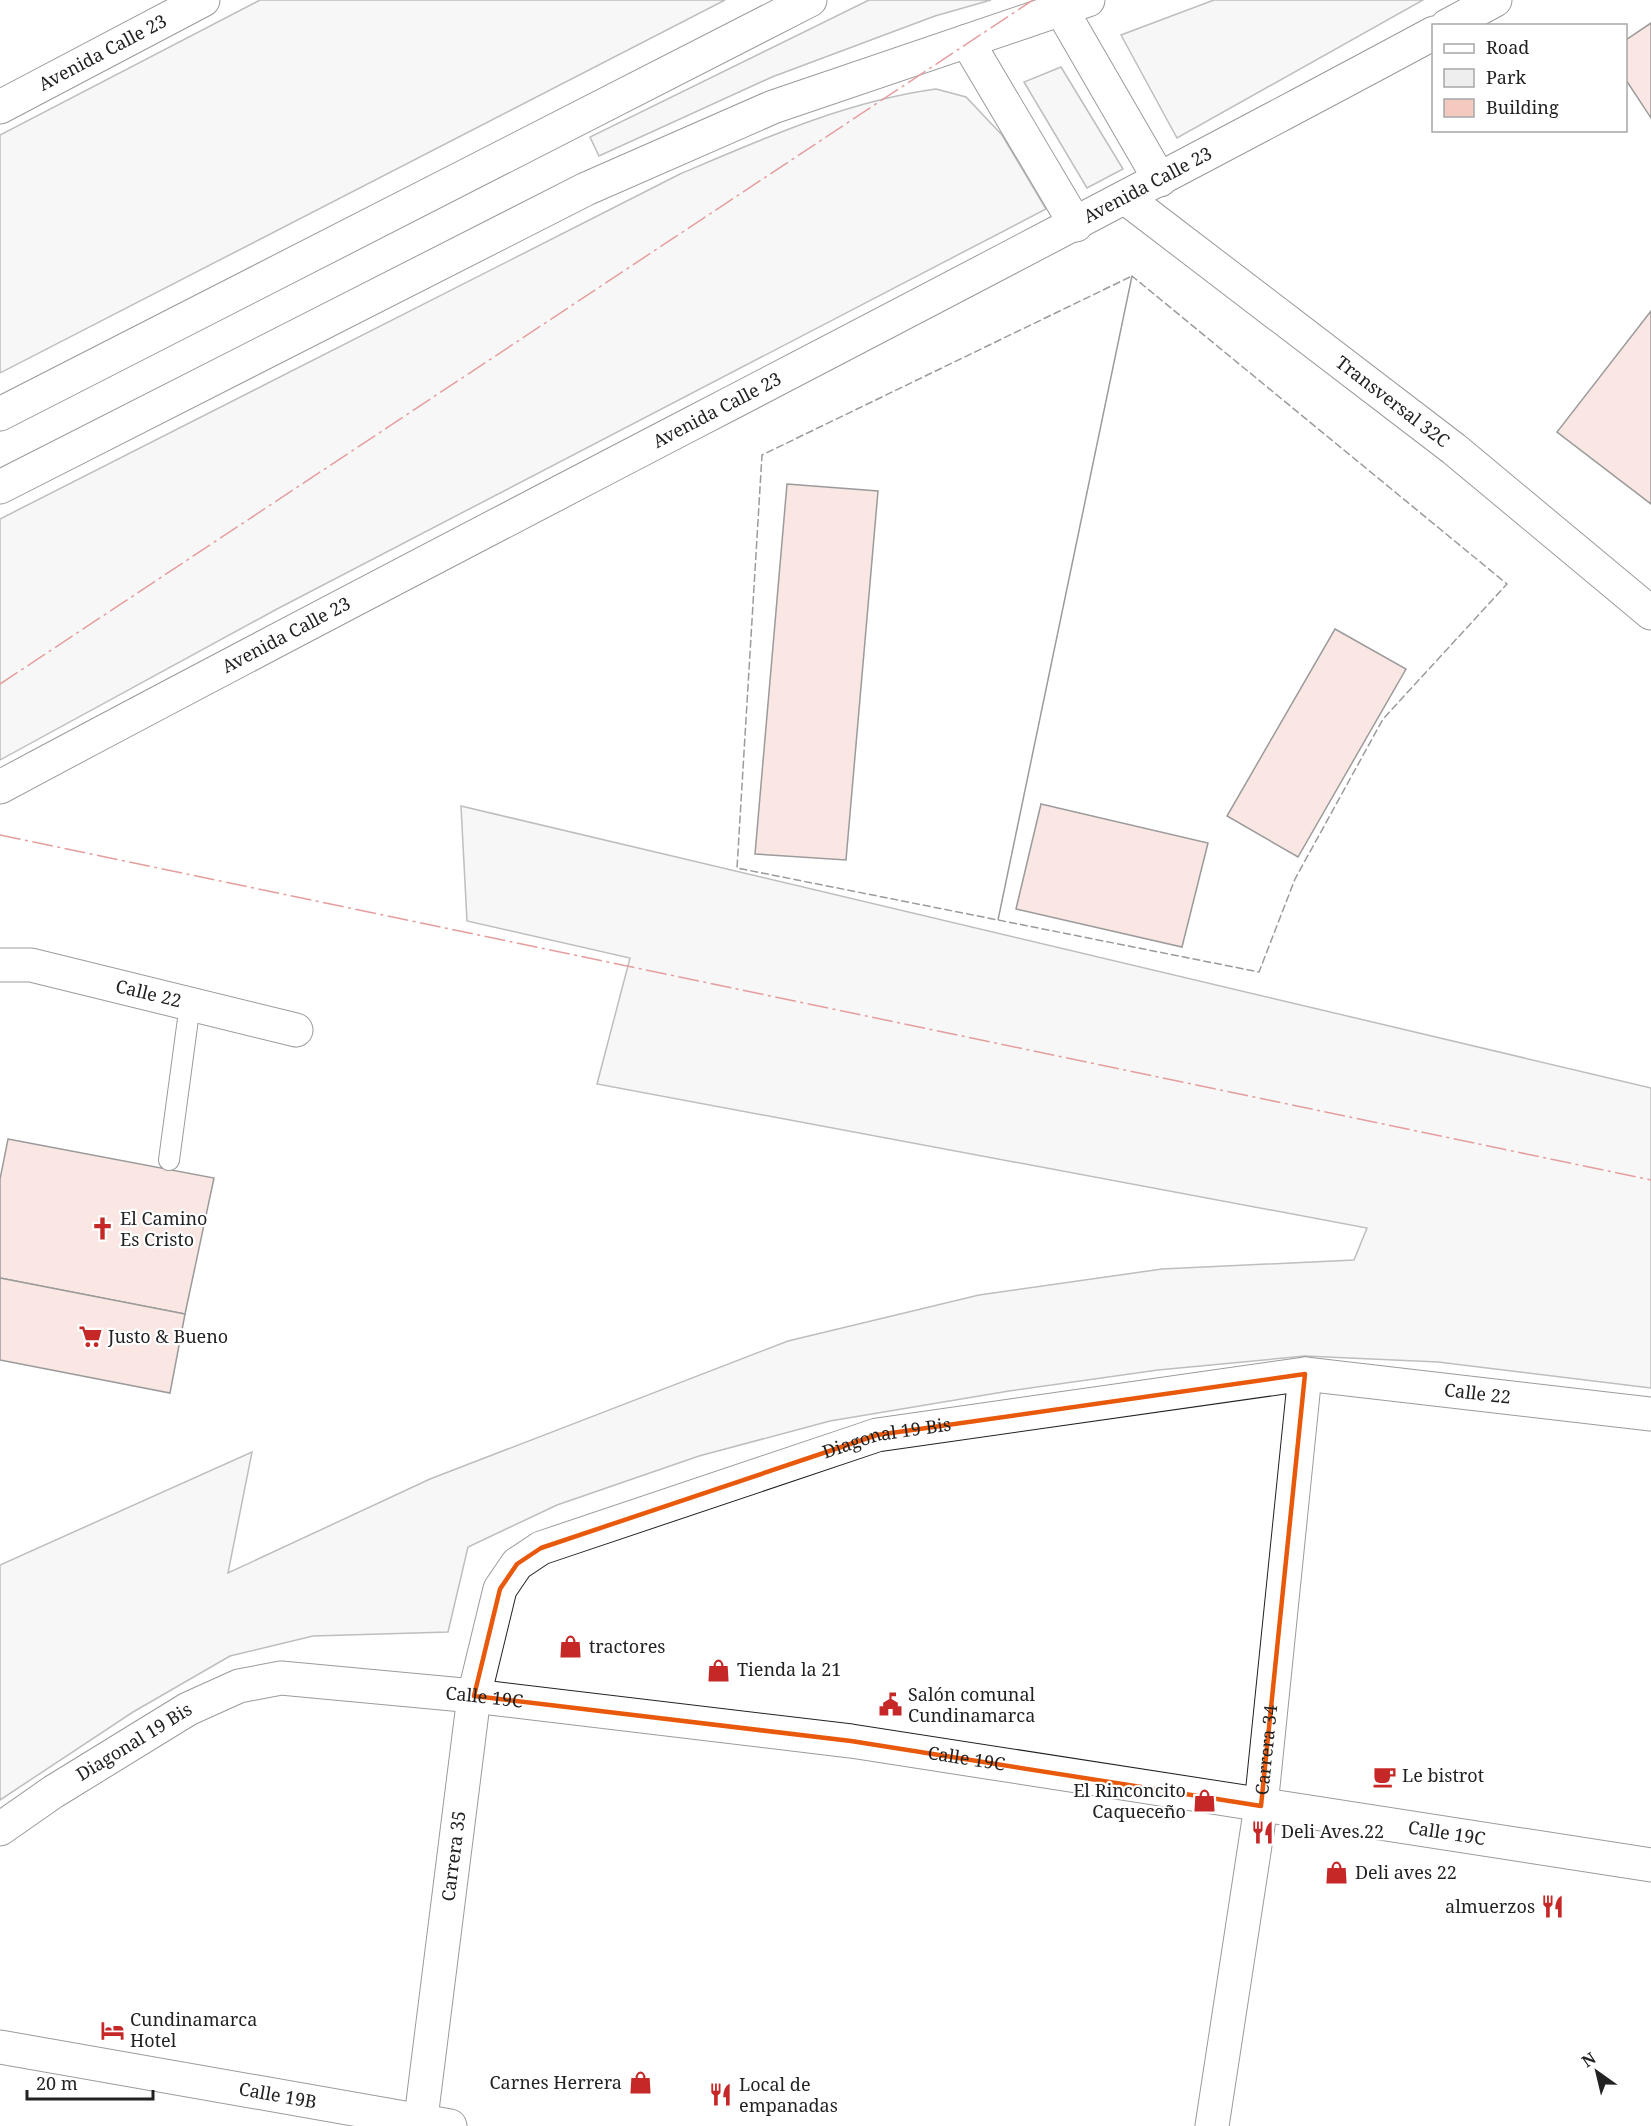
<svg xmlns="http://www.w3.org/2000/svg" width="1651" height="2126" font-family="'Noto Serif',serif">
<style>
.green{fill:#eee;stroke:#6f6f6f;stroke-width:1.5}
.building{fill:#f3c9c0;stroke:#222;stroke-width:1.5}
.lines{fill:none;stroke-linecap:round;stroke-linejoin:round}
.service-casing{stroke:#222;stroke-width:22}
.minor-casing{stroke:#222;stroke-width:35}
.trunk-casing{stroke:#222;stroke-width:35}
.service{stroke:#fff;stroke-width:20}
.minor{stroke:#fff;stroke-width:33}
.trunk{stroke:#fff;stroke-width:33}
.fence{stroke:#222;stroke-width:1.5;stroke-dasharray:8 3;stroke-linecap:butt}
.power{stroke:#c62828;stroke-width:1.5;stroke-dasharray:21 4.5 3 4.5;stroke-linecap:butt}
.marked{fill:none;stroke:#e8590c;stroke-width:4.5;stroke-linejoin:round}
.labels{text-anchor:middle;stroke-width:4.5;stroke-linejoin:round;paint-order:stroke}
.street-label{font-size:18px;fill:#222;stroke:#fff}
.poi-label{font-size:18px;fill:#222;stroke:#fff;text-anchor:start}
</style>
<rect width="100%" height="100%" fill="#fff"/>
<!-- green -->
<g class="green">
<polygon points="260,0 725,0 0,373 0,135"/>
<polygon points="869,0 991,0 935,16 772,77 599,156 590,137"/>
<polygon points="1214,0 1423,0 1177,138 1121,35"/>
<polygon points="1061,67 1123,169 1087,188 1024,82"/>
<path d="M936,89L966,97L1002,135L1046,209L277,609L0,760V519L680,174C762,139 847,101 936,89Z"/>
<polygon points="461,806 1651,1088 1651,1388 1438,1362 1305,1356 1158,1370 1009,1391 830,1421 699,1456 557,1505 468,1547 448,1632 313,1636 230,1656 133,1712 0,1800 0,1565 252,1452 228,1573 430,1479 788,1341 979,1295 1162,1269 1354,1260 1367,1228 597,1084 630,958 467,921"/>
</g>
<!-- building -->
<g class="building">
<polygon points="1651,23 1651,118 1626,80 1626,40"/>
<polygon points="1651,311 1651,504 1557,432"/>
<polygon points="787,484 878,491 846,860 755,854"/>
<polygon points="1335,629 1406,669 1298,857 1227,816"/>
<polygon points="1041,804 1208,843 1182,947 1016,909"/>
<polygon points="8,1139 214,1178 185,1314 0,1278 0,1179"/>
<polygon points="0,1278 185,1314 170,1393 0,1360"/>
</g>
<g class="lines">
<defs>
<polyline id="service" points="169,1160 190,1004"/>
<g id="minor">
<path id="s1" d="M1127,199L1454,449L1651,613"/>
<path id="s2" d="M0,965H31L296,1030"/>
<path id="s3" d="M0,1829L53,1792L188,1709L239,1686L281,1678L474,1696L851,1741L1651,1865"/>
<path id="s4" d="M0,2047L450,2126"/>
<path id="s5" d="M420,2126L474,1696L500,1589L517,1564L541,1548L877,1435L1305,1374L1651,1414"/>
<path id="s6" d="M1212,2126L1261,1806L1305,1374"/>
</g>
<g id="trunk">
<polyline points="1061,9 1160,180"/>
<polyline points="1447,26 1495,0"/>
<polyline points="967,41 1076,225"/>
<path id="s7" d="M0,107L203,0"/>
<polyline points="0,414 810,0"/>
<polyline points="0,487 586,189 773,107 1088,0"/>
<path id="s8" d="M0,787C476,532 958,289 1434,33"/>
</g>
</defs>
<!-- service casing -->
<use href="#service" class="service-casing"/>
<!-- minor casing -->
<use href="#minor" class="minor-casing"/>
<!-- trunk casing -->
<use href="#trunk" class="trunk-casing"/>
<!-- service -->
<use href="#service" class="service"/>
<!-- minor -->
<use href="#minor" class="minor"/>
<!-- trunk -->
<use href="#trunk" class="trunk"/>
<!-- fence -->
<polyline class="fence" points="998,920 1132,276 762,455 737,868 1259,972 1295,879 1383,719 1507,584 1132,276 998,920"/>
<!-- power -->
<g class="power">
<polyline points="0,684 1033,0"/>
<polyline points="0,835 1651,1180"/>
</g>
</g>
<!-- marked area -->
<path d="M0 0H1651V2126H0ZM1305,1374L1261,1806L851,1741L474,1696L500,1589L517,1564L541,1548L877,1435Z" fill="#fff" fill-opacity=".55" fill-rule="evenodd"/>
<path class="marked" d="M1305,1374L1261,1806L851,1741L474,1696L500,1589L517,1564L541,1548L877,1435Z"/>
<!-- icons -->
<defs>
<symbol id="church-bare" viewBox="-9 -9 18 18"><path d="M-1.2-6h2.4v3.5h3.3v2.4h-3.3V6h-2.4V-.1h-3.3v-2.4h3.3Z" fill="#c62828" stroke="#fff" stroke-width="2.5" paint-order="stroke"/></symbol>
<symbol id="supermarket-bare" viewBox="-9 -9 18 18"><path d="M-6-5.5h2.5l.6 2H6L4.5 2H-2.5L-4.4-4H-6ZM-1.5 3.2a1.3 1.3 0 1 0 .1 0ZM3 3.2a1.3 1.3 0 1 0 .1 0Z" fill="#c62828" stroke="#fff" stroke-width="2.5" paint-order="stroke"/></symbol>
<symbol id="shop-bare" viewBox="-9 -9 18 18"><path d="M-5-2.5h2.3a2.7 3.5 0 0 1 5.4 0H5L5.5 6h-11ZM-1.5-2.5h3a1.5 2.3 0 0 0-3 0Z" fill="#c62828" stroke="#fff" stroke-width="2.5" paint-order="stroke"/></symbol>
<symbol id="civic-bare" viewBox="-9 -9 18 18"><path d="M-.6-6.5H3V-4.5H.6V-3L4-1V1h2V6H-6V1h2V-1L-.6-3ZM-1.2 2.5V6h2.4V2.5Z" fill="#c62828" stroke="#fff" stroke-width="2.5" paint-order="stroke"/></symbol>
<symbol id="cafe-bare" viewBox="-9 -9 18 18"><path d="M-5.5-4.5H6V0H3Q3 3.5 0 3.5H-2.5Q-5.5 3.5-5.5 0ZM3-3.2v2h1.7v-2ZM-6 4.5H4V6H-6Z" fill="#c62828" stroke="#fff" stroke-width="2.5" paint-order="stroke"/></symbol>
<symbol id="restaurant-bare" viewBox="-9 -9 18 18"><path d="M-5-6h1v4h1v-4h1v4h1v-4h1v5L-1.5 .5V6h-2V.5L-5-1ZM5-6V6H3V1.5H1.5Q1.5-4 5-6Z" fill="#c62828" stroke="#fff" stroke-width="2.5" paint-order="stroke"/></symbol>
<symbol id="hotel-bare" viewBox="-9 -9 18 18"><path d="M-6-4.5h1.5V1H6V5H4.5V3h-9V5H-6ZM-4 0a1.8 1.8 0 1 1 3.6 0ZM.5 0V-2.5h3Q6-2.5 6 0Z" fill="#c62828" stroke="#fff" stroke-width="2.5" paint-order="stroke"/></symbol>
</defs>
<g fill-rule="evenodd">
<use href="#church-bare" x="86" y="1212" width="33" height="33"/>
<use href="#supermarket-bare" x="74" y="1320" width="33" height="33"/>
<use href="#shop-bare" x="554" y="1630" width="33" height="33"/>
<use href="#shop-bare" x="702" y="1654" width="33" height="33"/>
<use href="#civic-bare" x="874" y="1688" width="33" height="33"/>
<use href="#cafe-bare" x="1368" y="1760" width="33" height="33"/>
<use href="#shop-bare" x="1188" y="1784" width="33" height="33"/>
<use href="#restaurant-bare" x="1246" y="1816" width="33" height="33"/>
<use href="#shop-bare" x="1320" y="1856" width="33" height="33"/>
<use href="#restaurant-bare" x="1536" y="1890" width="33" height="33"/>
<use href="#hotel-bare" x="96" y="2014" width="33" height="33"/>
<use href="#shop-bare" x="624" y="2066" width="33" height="33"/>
<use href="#restaurant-bare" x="704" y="2078" width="33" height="33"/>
</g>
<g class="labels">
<!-- street labels -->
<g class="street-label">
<text dy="6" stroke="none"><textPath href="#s7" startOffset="116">Avenida Calle 23</textPath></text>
<text dy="6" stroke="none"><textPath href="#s8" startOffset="1296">Avenida Calle 23</textPath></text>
<text dy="6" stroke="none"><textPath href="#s1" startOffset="334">Transversal 32C</textPath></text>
<text dy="6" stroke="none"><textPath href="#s8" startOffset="810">Avenida Calle 23</textPath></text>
<text dy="6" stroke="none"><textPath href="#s8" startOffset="324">Avenida Calle 23</textPath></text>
<text dy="6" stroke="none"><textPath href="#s2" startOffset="152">Calle 22</textPath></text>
<text dy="6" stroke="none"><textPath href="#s5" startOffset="1563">Calle 22</textPath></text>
<text dy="6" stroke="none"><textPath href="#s5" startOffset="966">Diagonal 19 Bis</textPath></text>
<text dy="6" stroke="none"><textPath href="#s3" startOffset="526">Calle 19C</textPath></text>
<text dy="6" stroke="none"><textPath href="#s3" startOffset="160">Diagonal 19 Bis</textPath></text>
<text dy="6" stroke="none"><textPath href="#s6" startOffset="380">Carrera 34</textPath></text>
<text dy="6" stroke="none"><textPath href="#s3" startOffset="1012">Calle 19C</textPath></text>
<text dy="6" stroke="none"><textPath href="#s3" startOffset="1498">Calle 19C</textPath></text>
<text dy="6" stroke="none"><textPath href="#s5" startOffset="272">Carrera 35</textPath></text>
<text dy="6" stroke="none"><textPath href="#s4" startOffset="282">Calle 19B</textPath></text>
</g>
<!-- poi labels -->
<g class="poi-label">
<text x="120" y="1225">El Camino<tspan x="120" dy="21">Es Cristo</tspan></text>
<text x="108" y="1343">Justo &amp; Bueno</text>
<text x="589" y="1653">tractores</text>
<text x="737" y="1676">Tienda la 21</text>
<text x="908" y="1701">Salón comunal<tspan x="908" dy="21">Cundinamarca</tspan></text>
<text x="1402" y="1782">Le bistrot</text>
<text x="1186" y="1797" text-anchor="end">El Rinconcito<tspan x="1186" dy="21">Caqueceño</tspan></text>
<text x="1281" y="1838">Deli Aves.22</text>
<text x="1355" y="1879">Deli aves 22</text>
<text x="1535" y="1913" text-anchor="end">almuerzos</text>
<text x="130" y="2026">Cundinamarca<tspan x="130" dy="21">Hotel</tspan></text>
<text x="622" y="2089" text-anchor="end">Carnes Herrera</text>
<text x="739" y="2091">Local de<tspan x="739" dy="21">empanadas</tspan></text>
</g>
</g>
<!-- legend -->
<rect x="1432" y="24" width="195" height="108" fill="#ffffff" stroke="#a7a7a7" stroke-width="1.5"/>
<rect x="1444" y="44" width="30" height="9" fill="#ffffff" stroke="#a7a7a7" stroke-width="1.5"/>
<text x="1486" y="54" font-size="18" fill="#222222">Road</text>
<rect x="1444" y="69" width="30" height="18" fill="#eeeeee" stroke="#a7a7a7" stroke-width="1.5"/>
<text x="1486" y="84" font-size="18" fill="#222222">Park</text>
<rect x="1444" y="99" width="30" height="18" fill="#f3c9c0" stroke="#a7a7a7" stroke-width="1.5"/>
<text x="1486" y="114" font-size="18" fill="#222222">Building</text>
<!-- north arrow -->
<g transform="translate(1597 2072) rotate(326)" stroke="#ffffff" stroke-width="4.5" paint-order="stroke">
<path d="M0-4.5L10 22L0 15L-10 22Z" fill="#222222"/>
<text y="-9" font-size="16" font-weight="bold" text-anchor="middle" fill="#222222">N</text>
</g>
<!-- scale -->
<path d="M27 2090v9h126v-9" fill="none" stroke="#222222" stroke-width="3"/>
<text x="36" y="2090" font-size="18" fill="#222222" stroke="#ffffff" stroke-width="4.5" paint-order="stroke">20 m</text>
</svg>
